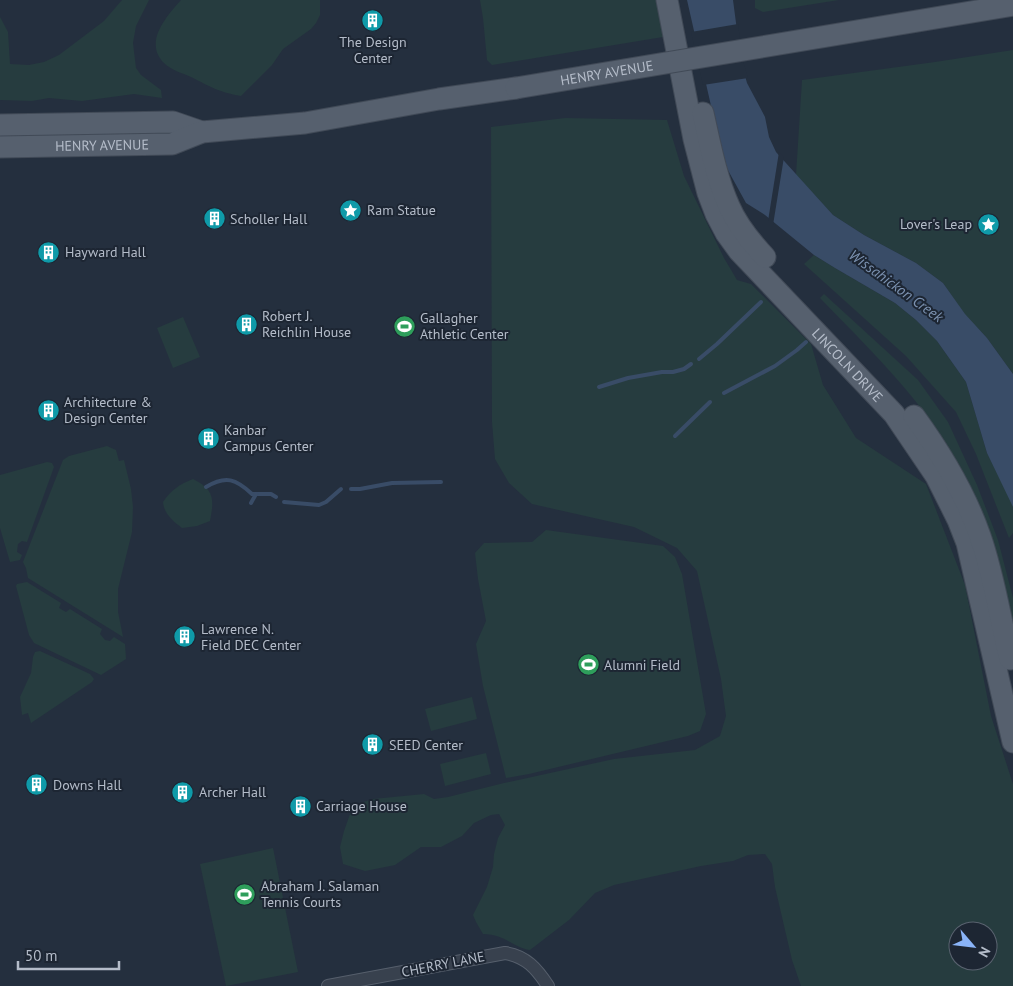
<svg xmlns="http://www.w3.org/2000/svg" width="1013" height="986" font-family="'PT Sans',sans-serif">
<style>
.green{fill:#263c3f;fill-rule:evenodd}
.water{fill:#394c67}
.pier{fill:#242f3e}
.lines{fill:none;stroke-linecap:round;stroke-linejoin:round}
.stream{stroke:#394c67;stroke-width:4}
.minor-casing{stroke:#565f6c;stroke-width:14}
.primary-casing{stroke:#414a57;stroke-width:23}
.minor{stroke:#38414e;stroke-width:12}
.primary{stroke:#56606e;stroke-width:21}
.primary-bridge-casing{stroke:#414a57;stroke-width:23;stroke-linecap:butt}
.primary-bridge{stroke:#56606e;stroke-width:21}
.labels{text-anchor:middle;stroke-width:4;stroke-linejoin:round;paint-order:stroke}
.poi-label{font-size:14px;fill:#b4bcc9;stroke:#1d2633;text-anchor:start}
.street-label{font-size:14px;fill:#b4bcc9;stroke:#1d2633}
.water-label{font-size:15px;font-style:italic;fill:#7c92b1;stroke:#1d2633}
</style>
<rect width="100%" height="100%" fill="#242f3e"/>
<!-- green -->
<g class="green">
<polygon points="122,0 149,0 136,26 133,43 136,68 141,75 161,90 162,98 134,94 82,101 49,98 32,101 0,100 0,17 8,32 10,64 29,65 44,62 59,55 104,21"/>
<path d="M181,0H320V15L316,23L311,29L283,49L272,65L241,96C218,92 211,87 191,77C182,73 171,70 164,63C143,42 167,16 181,0Z"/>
<polygon points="480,0 657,0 663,37 492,65 487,60 483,18"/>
<polygon points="755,0 839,0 763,12 755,8"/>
<polygon points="1013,50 1013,374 987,338 965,315 943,283 916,263 864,235 833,215 796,175 802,80 935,62"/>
<path d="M565,118L667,120L684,176L724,258L737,280L751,284L811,344L823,385L856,438L926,484L965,585L991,716L1013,784V986H801L792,960L775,887L772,864L765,854L748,855L733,861L701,866L614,885L595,893L569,920L530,950C512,947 505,934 483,934L476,922L473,915L487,887L493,867L494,854L498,838L505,825L499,814L491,815L474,823L462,836L441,847H421L395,865L365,871L343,864L340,847L344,831L350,814L360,803L373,799L424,794L434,799L448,797L504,783L614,759L695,750L720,736L726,716L721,679L697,571L677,548L634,527L532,504L509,483L495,459L492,422L491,127ZM958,931H988V961H958Z"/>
<polygon points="814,255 835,268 895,303 916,320 937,341 966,382 987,453 1013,504 1013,533 1009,538 976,454 956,412 906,356 804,264"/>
<path d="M824,294L918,380L948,422L977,485L998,540L1013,598V625C1005,590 998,553 985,519C949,426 887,367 820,298Z"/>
<polygon points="183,317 200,357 173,368 157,328"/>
<polygon points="107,446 116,450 119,461 124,460 131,489 133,507 132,532 118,589 118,612 123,637 28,578 26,568 23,562 63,460 69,456"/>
<polygon points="47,462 52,463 54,467 27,542 22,541 18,544 17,552 22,555 20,560 10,562 0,528 0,475"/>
<path d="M193,479C215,490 214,500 210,521L197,526L182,528C173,521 164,514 163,502C171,490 180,484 193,479Z"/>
<polygon points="546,530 663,546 675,557 682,574 706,714 700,731 688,736 529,774 506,778 483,686 476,644 486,621 478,579 475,553 484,543 532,542"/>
<polygon points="27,582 61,603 59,608 66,612 70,609 102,629 100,634 105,640 110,641 114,637 125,644 126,659 101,675 34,643 29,635 16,586 17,584"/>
<polygon points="40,651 90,674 94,679 92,682 31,723 28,713 22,715 20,697 31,673 33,657 35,652"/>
<polygon points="472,697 477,719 431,731 425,709"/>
<polygon points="486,753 491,774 445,786 440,764"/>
<polygon points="273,848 298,972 226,986 200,864"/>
</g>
<!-- water -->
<polygon class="water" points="687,0 733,0 741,61 747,83 765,117 769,137 776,152 833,215 864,235 916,263 943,283 965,314 987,338 1013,374 1013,507 987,453 966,382 937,341 916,320 895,303 835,268 814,255 765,215 746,203 724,163"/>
<!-- pier -->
<g class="pier">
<polygon points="738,24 743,61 748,78 703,85 691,32"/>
<polygon points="779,152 784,157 773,225 768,221"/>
</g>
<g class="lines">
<!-- stream -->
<g class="stream">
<polyline points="699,359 717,344 761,302"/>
<polyline points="599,387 628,378 662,372 673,372 684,369 691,364"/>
<polyline points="724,393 775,366 797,350 806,342"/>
<polyline points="675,436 710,402"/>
<path d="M206,487C226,475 236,479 252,494H271L276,497"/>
<polyline points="351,489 360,489 392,483 441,482"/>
<polyline points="284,502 319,505 326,502 341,489"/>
<polyline points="251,503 256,494"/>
</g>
<defs>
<path id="minor" d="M328,986L505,953C526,956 537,969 548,986"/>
<g id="primary">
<path id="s1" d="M667,0L694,139L708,193L716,214L726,233L739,251L894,414L936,476L958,520L967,543L1013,742"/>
<path d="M703,113C710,144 716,177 729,206C737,225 751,242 765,257"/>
<polyline points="0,125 173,122 202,132"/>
<path id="s2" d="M0,147L172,144L202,132L305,123L439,99L516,88"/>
<path d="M914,416C941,453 965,493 980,536C994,576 1000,618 1010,659"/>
</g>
</defs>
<!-- minor casing -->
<use href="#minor" class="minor-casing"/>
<!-- primary casing -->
<use href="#primary" class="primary-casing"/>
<!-- minor -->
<use href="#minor" class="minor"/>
<!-- primary -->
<use href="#primary" class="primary"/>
<defs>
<g id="primary-bridge">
<path id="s3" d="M516,88L1013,5"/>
</g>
</defs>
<!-- primary-bridge casing -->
<use href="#primary-bridge" class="primary-bridge-casing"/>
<!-- primary-bridge -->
<use href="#primary-bridge" class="primary-bridge"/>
</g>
<!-- icons -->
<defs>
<symbol id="building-disc" viewBox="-11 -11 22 22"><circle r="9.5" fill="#0f9aa8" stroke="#1d2633"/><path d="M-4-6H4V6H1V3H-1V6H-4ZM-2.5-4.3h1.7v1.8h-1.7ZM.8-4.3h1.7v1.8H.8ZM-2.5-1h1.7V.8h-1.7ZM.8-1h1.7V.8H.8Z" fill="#fff"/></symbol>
<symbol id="sight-disc" viewBox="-11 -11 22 22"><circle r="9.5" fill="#0f9aa8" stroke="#1d2633"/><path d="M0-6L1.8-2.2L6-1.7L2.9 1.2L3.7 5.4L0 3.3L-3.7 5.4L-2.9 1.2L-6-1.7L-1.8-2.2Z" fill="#fff"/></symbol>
<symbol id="stadium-disc" viewBox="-11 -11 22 22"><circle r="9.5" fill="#2e9e5b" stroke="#1d2633"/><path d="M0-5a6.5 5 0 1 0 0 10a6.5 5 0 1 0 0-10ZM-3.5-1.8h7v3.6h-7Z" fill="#fff"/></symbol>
</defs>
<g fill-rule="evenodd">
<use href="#building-disc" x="360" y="8" width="25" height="25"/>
<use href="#sight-disc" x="338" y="198" width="25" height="25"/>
<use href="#building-disc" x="202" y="206" width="25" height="25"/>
<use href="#sight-disc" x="976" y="212" width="25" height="25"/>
<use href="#building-disc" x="36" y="240" width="25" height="25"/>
<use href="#building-disc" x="234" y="312" width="25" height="25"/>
<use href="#stadium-disc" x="392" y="314" width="25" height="25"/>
<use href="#building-disc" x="36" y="398" width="25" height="25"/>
<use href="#building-disc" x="196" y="426" width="25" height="25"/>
<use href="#building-disc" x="172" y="624" width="25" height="25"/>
<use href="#stadium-disc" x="576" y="652" width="25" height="25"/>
<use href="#building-disc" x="360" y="732" width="25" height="25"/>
<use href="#building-disc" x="24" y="772" width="25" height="25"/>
<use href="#building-disc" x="170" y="780" width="25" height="25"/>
<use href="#building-disc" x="288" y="794" width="25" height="25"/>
<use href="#stadium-disc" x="232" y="882" width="25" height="25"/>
</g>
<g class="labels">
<!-- poi labels -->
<g class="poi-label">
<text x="373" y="47" text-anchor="middle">The Design<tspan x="373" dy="16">Center</tspan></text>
<text x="367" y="215">Ram Statue</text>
<text x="230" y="224">Scholler Hall</text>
<text x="972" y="229" text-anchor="end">Lover's Leap</text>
<text x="65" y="257">Hayward Hall</text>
<text x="262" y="321">Robert J.<tspan x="262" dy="16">Reichlin House</tspan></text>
<text x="420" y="323">Gallagher<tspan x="420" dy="16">Athletic Center</tspan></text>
<text x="64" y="407">Architecture &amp;<tspan x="64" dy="16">Design Center</tspan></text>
<text x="224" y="435">Kanbar<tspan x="224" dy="16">Campus Center</tspan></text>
<text x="201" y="634">Lawrence N.<tspan x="201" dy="16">Field DEC Center</tspan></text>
<text x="604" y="670">Alumni Field</text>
<text x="389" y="750">SEED Center</text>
<text x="53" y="790">Downs Hall</text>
<text x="199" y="797">Archer Hall</text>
<text x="316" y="811">Carriage House</text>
<text x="261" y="891">Abraham J. Salaman<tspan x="261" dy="16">Tennis Courts</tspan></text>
</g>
<!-- street labels -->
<g class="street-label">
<text dy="5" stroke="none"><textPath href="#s3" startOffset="92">HENRY AVENUE</textPath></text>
<text dy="5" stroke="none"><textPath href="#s2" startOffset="102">HENRY AVENUE</textPath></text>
<text dy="5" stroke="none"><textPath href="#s1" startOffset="421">LINCOLN DRIVE</textPath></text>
<text transform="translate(443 964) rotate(-11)" y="5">CHERRY LANE</text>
</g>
<!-- water labels -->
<g class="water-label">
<text transform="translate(896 286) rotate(36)" y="5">Wissahickon Creek</text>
</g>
</g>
<!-- north arrow -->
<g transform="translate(973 946) rotate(118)"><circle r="24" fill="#1d2633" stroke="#59626f"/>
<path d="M0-4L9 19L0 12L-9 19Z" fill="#8ab4f8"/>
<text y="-8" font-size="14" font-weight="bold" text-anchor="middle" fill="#b4bcc9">N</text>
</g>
<!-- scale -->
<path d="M18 961v8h101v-8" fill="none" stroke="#b4bcc9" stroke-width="2.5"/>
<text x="25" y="961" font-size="15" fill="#b4bcc9" stroke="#1d2633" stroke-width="4" paint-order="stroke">50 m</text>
</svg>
